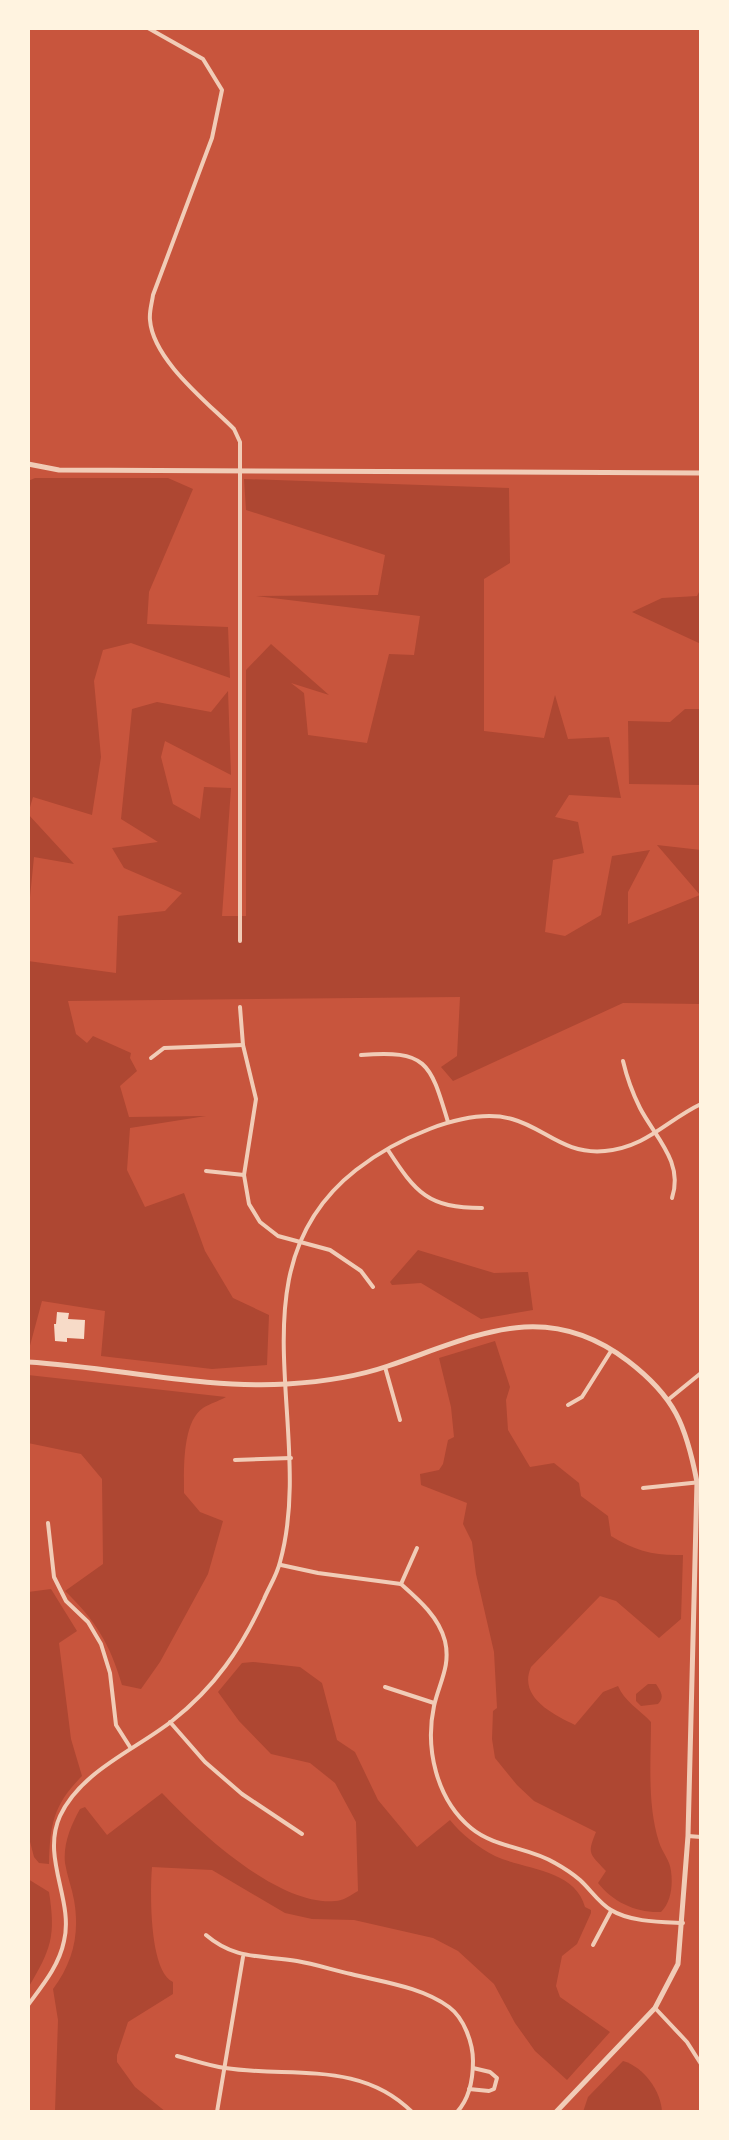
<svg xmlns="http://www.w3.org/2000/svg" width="729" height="2140" font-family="'Nunito Sans',sans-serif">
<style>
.green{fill:#ae4732}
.building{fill:#f7dbc8}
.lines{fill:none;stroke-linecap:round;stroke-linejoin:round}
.minor{stroke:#f1ccb7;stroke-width:4}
.tertiary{stroke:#f1ccb7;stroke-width:5}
</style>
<rect width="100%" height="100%" fill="#c8553d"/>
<!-- green -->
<g class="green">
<polygon points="35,478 168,478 193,489 149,592 147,624 228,627 230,678 131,643 103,650 94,681 101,757 92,815 33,797 28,814 74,864 34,857 28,917 28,481"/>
<polygon points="244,479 509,488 510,563 484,579 484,731 544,738 555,695 568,739 609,737 621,798 569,795 555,817 578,822 584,853 553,860 545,932 565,936 601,915 612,856 650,850 628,892 628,924 700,895 657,845 701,850 701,1004 623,1003 453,1081 441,1067 457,1056 460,997 68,1001 76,1034 87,1043 93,1036 131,1053 130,1058 137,1071 120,1086 129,1117 206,1116 130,1128 127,1170 145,1207 184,1193 205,1251 233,1298 269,1315 267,1365 212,1369 101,1356 105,1311 42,1301 28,1353 28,961 116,973 118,916 165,911 182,893 124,868 112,848 158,842 121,819 132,709 157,702 211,712 228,691 231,775 165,741 161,757 173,804 200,819 204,787 231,788 222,916 246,916 246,670 271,644 329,695 291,683 304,693 308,735 367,743 389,654 414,655 420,616 256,596 378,595 385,555 246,510"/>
<polygon points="701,588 701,644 632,612 662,598 697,596"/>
<polygon points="685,709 701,709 701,785 629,784 628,721 670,722"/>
<polygon points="418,1250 494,1273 528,1272 533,1310 481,1319 421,1283 392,1285 390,1282"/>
<path d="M495,1341L510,1387L506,1400L508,1430L530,1467L554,1463L579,1483L581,1496L608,1516L611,1536C635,1551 655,1556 683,1555L681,1619L659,1638L616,1601L600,1596L531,1667C518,1697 552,1714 575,1725L603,1692L618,1686C624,1701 640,1710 651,1722C651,1761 647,1804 659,1842C662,1852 670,1860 671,1871C673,1886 671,1902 661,1912C636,1913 613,1902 598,1883L606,1871C589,1853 587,1854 596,1832L534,1801L517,1785L495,1758L492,1739L493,1711L497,1708L494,1652L476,1574L472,1542L463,1524L467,1503L421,1485L420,1474L439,1470L443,1464L448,1440L454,1437L451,1407L439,1358Z"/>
<path d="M28,1375L226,1397C219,1401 209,1404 203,1408C182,1422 184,1470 184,1493L200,1512L223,1521L208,1574L160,1662L141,1689L122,1685C110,1644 96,1621 65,1591L103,1564L102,1479L81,1454L28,1443Z"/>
<path d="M51,1589L77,1631L59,1643L71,1739L82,1776C53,1805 50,1825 49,1864L39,1863L34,1857L28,1834V1592Z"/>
<path d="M253,1662L300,1667L322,1683L337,1740L355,1752L378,1800L417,1847L450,1820C461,1834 479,1848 495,1856C525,1870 575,1869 585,1907L591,1910V1913L577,1944L562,1956L556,1986L560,1997L610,2032L567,2080L535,2051L515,2023L494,1984L458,1951L433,1938L354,1920L312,1919L285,1913L212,1870L152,1867C150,1892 149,1971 173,1982V1994L128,2022L117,2055V2062L135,2087L166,2112H55L58,2020L53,1989C73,1962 80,1934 74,1900C72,1888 67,1876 65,1863C63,1844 71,1825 80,1809L85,1807L107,1835L162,1793C199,1832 278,1906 335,1901C343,1901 351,1895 358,1891L356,1822L335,1783L310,1763L271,1754L239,1721L218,1692L242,1663Z"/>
<path d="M648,1684H656C661,1692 665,1697 658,1704L641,1706L636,1701V1694Z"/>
<path d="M28,1879L49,1892C56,1937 51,1949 28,1988Z"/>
<path d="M623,2061C644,2067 661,2091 662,2112H583L588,2097Z"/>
</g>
<!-- building -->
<polygon class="building" points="57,1312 69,1313 68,1319 85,1320 84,1339 67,1338 67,1342 55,1341 54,1324 56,1324"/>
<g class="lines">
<!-- minor -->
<g class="minor">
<path d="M148,28L203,59L222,90L212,138L153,295C152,303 149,312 150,320C153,360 207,402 234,429L240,442V941"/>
<polyline points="240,1007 243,1045 256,1099 244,1175 249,1204 260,1222 278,1236 330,1250 361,1271 373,1287"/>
<path d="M361,1055C427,1050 430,1062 448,1122"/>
<polyline points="151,1058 164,1048 243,1045"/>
<path d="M623,1061C627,1078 632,1092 640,1108C655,1137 684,1162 672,1198"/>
<path d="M388,1150C416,1193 428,1208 482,1208"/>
<polyline points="206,1171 244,1175"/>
<polyline points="385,1367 400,1420"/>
<polyline points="669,1399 701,1373"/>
<polyline points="568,1405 582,1397 611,1351"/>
<polyline points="235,1460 291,1458"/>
<polyline points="643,1488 701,1482"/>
<polyline points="48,1523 54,1577 66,1601 88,1622 101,1644 110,1673 116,1725 130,1747"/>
<polyline points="281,1565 318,1573 401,1584"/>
<path d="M401,1584C418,1599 439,1617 445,1641C451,1666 439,1683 434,1706C425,1748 436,1799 471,1828C495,1848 529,1847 555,1863C564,1868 573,1874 580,1880C590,1889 599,1903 611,1910C630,1922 661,1922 683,1923"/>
<polyline points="401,1584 417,1548"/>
<polyline points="385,1687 434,1703"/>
<polyline points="170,1722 205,1762 242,1794 302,1834"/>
<polyline points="688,1836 701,1837"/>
<path d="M206,1935C235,1960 261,1955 297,1961C315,1964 333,1970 351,1974C383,1982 422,1987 449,2007C464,2018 473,2043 473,2061C473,2080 470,2098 457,2112"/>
<polyline points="593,1945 611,1911"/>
<path d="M28,2005C42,1986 59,1966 64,1941C74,1900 41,1858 60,1816C81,1771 135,1750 172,1721C215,1687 241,1649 264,1599C269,1587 277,1575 280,1562C317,1430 228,1270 356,1170C393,1141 465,1106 512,1119C545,1128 564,1155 605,1151C647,1147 667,1120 701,1104"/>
<polyline points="655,2008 687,2042 701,2064"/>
<path d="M177,2056C193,2060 209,2066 225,2068C291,2078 360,2060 412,2112"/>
<polyline points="469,2089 489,2091 494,2089 497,2078 490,2072 473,2068"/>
<polyline points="217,2112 243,1957"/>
</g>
<!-- tertiary -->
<g class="tertiary">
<polyline points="28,464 59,470 701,473"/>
<path d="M28,1362C114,1367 200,1389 287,1384C320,1382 356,1377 388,1366C474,1337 544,1297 628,1361C675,1397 686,1425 697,1482L688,1836L678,1964L655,2008L556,2112"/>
</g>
</g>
<!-- border -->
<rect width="729" height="2140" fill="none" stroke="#fff3e0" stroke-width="60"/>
</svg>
